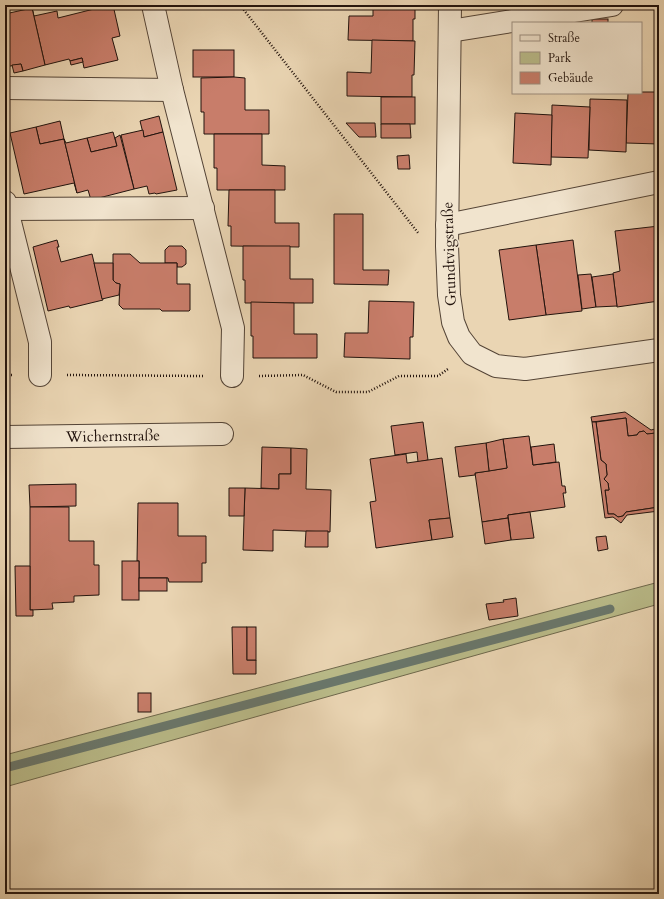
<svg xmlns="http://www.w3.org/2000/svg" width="664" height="899" font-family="Cardo,serif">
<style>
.green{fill:#babc8a;stroke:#6e684c}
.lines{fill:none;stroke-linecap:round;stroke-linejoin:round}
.stream{stroke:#69776c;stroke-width:9}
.building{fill:#c87d6a;stroke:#22130d}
.minor-casing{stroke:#544436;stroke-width:24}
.path{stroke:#22130d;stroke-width:2.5;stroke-dasharray:1 2;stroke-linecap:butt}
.minor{stroke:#f1e4ce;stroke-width:22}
.labels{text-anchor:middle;stroke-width:3;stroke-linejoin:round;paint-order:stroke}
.street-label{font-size:15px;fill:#22130d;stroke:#f1e4ce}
</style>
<rect width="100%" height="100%" fill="#ead5b3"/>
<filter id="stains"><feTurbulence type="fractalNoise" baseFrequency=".005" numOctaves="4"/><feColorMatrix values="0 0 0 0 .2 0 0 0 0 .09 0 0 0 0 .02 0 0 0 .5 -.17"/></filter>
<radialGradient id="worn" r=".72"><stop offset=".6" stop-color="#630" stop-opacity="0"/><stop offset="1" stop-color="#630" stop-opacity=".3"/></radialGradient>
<!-- green -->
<polygon class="green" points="659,582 659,604 5,787 5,755"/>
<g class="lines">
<!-- stream -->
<polyline class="stream" points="5,768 610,609"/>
</g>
<!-- building -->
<g class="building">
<polygon points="110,5 113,5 120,36 112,38 118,60 84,68 82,58 70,61 69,59 45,65 32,8 34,16 57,11 58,18"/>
<polygon points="373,5 415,5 415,19 413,19 413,41 348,40 349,16 373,16"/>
<polygon points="32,8 45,65 23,71 21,64 5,67 5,14"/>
<rect x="592" y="19" width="16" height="4"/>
<polygon points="372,40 415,41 414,75 412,75 412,97 347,96 347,72 371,73"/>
<rect x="193" y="50" width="41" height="27"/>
<polygon points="82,58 83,62 71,65 70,61"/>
<polygon points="21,64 23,71 14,73 12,65"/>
<polygon points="234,77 245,78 245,110 269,110 269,134 204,134 204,112 201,112 201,78"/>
<polygon points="641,92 659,92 659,144 626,143 628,93"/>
<rect x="381" y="97" width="34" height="27"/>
<polygon points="590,99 627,100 626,152 589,150"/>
<polygon points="552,105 590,107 588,158 551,157"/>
<polygon points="515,113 552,115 551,165 513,163"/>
<polygon points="159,116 163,132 144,137 140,121"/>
<polygon points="60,121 64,139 40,144 36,127"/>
<polygon points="346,123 375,123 376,137 359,137"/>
<polygon points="381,124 410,124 411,138 381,138"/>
<polygon points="36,127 40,144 64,139 77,193 74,183 24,194 10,133"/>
<polygon points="143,130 144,137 163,132 177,190 156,194 155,193 149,194 147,186 134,189 121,135"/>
<polygon points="113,132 117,146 91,152 87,138"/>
<polygon points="214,134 262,134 262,165 285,166 285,190 217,190 217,168 214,168"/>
<polygon points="120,135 134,189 91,200 88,190 77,193 64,139 66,143 87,138 91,152 117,146 115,138"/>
<polygon points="409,155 410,169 398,169 397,156"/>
<polygon points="229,190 275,190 275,223 299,223 299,247 231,246 231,226 228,226"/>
<polygon points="334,214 363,214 363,270 389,270 388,285 334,284"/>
<polygon points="659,226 659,301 617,307 613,273 620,271 615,231"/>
<polygon points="57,240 59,247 57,247 61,262 92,254 103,300 70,308 69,306 48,311 33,247"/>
<polygon points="573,240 582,311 546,315 536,245"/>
<polygon points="536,245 546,315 509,320 499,250"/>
<polygon points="169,246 182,246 186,250 186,264 182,267 177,267 177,263 165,263 165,250"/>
<polygon points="243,246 290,246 290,279 313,279 313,303 245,303 245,280 243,280"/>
<polygon points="113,254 130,254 140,263 177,263 177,284 190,284 190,310 189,311 162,311 160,309 123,309 119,305 120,284 116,283 113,280"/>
<polygon points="94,263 113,263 113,280 116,283 120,284 119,295 102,299"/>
<polygon points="591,274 596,307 582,309 578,275"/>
<polygon points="613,274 617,306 596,307 592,277"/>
<polygon points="369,301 414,302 413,337 410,337 410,359 344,357 345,333 368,333"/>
<polygon points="251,302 294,303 294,334 317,334 317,358 253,358 253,336 251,336"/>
<rect x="5" y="339" width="4" height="28"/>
<polygon points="625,412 651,430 659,428 659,454 656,433 647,434 644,431 639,432 637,435 628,436 626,418 592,422 591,417"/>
<polygon points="626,418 628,436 637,435 639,432 644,431 647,434 656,433 659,454 659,507 626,512 623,516 618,517 614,514 608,514 605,490 609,490 608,483 604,479 607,475 606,464 601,460 596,422"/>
<polygon points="423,422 428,460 418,462 417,452 395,455 391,426"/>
<polygon points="592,422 596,422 601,460 606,464 607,475 604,479 608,483 609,490 605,490 608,514 614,514 618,517 623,516 626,512 659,507 659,511 627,515 621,523 613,517 605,518"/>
<polygon points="529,436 533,465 559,462 562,486 565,486 566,493 563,493 565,507 508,515 508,518 482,522 475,473 507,468 503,439"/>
<polygon points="503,439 507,468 489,471 486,443"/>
<polygon points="486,443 489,471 475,473 475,475 459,477 455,447"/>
<polygon points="554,444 556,462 533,465 531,447"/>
<polygon points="262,447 291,448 291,474 279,474 279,489 261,488"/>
<polygon points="291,448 307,449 306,489 331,490 330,532 273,530 273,551 243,550 245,488 279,489 279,474 291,474"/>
<polygon points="406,454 407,463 442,458 450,518 429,520 432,540 376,548 370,502 376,501 370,459"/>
<polygon points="76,484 76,506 30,507 29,485"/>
<polygon points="229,488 245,488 244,516 229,516"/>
<polygon points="138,503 178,503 178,536 206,536 206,563 202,563 202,582 169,582 168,578 139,578 139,561 137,561"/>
<polygon points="30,507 69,507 69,541 94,541 94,565 99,565 99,595 74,596 74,602 52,603 53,609 30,610"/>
<polygon points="530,512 534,538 511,540 508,515"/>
<polygon points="450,518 453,537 432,540 429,520"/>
<polygon points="508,518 511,540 485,544 482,522"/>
<polygon points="306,531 328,531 328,547 305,547"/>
<polygon points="606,536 608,549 598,551 596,537"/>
<rect x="122" y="561" width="17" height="39"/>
<polygon points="15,566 30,566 30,610 33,610 33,616 16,616"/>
<rect x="139" y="578" width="28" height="13"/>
<polygon points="516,598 518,616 489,620 486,604 504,602 503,600"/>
<polygon points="232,627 247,627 247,660 256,660 256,674 233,674"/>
<rect x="247" y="627" width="9" height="33"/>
<rect x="138" y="693" width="13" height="19"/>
</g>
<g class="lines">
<defs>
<g id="minor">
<polyline points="153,5 172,90 233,328 232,376"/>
<polyline points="450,5 447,246 449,295 453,322 459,337 472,354 496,366 525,369 659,350"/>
<polyline points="450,31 612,5"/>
<polyline points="5,88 172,90"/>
<polyline points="5,202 40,342 40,375"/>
<polyline points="6,209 203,208"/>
<polyline points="447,225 659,182"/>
<polyline points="5,437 222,434"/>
</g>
</defs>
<!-- minor casing -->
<use href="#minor" class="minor-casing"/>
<!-- path -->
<g class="path">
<polyline points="240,5 419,234"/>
<polyline points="5,375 12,375"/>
<polyline points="67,375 204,376"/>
<polyline points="259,376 303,375 336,392 368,392 399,376 438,376 448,369"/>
</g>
<!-- minor -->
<use href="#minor" class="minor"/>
</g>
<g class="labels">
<!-- street labels -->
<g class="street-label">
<text transform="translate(449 254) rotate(-92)" y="5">Grundtvigstraße</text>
<text transform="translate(113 436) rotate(-1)" y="5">Wichernstraße</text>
</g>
</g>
<!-- margin -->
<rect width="664" height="899" fill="none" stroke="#ead5b3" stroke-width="20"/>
<rect x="6" y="6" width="652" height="887" fill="none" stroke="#22130d" stroke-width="2"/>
<rect x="10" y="10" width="644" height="879" fill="none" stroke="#22130d"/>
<!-- legend -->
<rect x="512" y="22" width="130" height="72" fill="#f1e4ce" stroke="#9e9081"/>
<rect x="520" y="35" width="20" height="6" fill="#f1e4ce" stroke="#9e9081"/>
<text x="548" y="42" font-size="12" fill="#22130d">Straße</text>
<rect x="520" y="52" width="20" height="12" fill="#babc8a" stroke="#9e9081"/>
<text x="548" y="62" font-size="12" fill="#22130d">Park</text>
<rect x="520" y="72" width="20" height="12" fill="#c87d6a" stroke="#9e9081"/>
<text x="548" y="82" font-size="12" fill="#22130d">Gebäude</text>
<rect width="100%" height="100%" filter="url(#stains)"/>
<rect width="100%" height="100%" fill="url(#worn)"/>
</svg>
